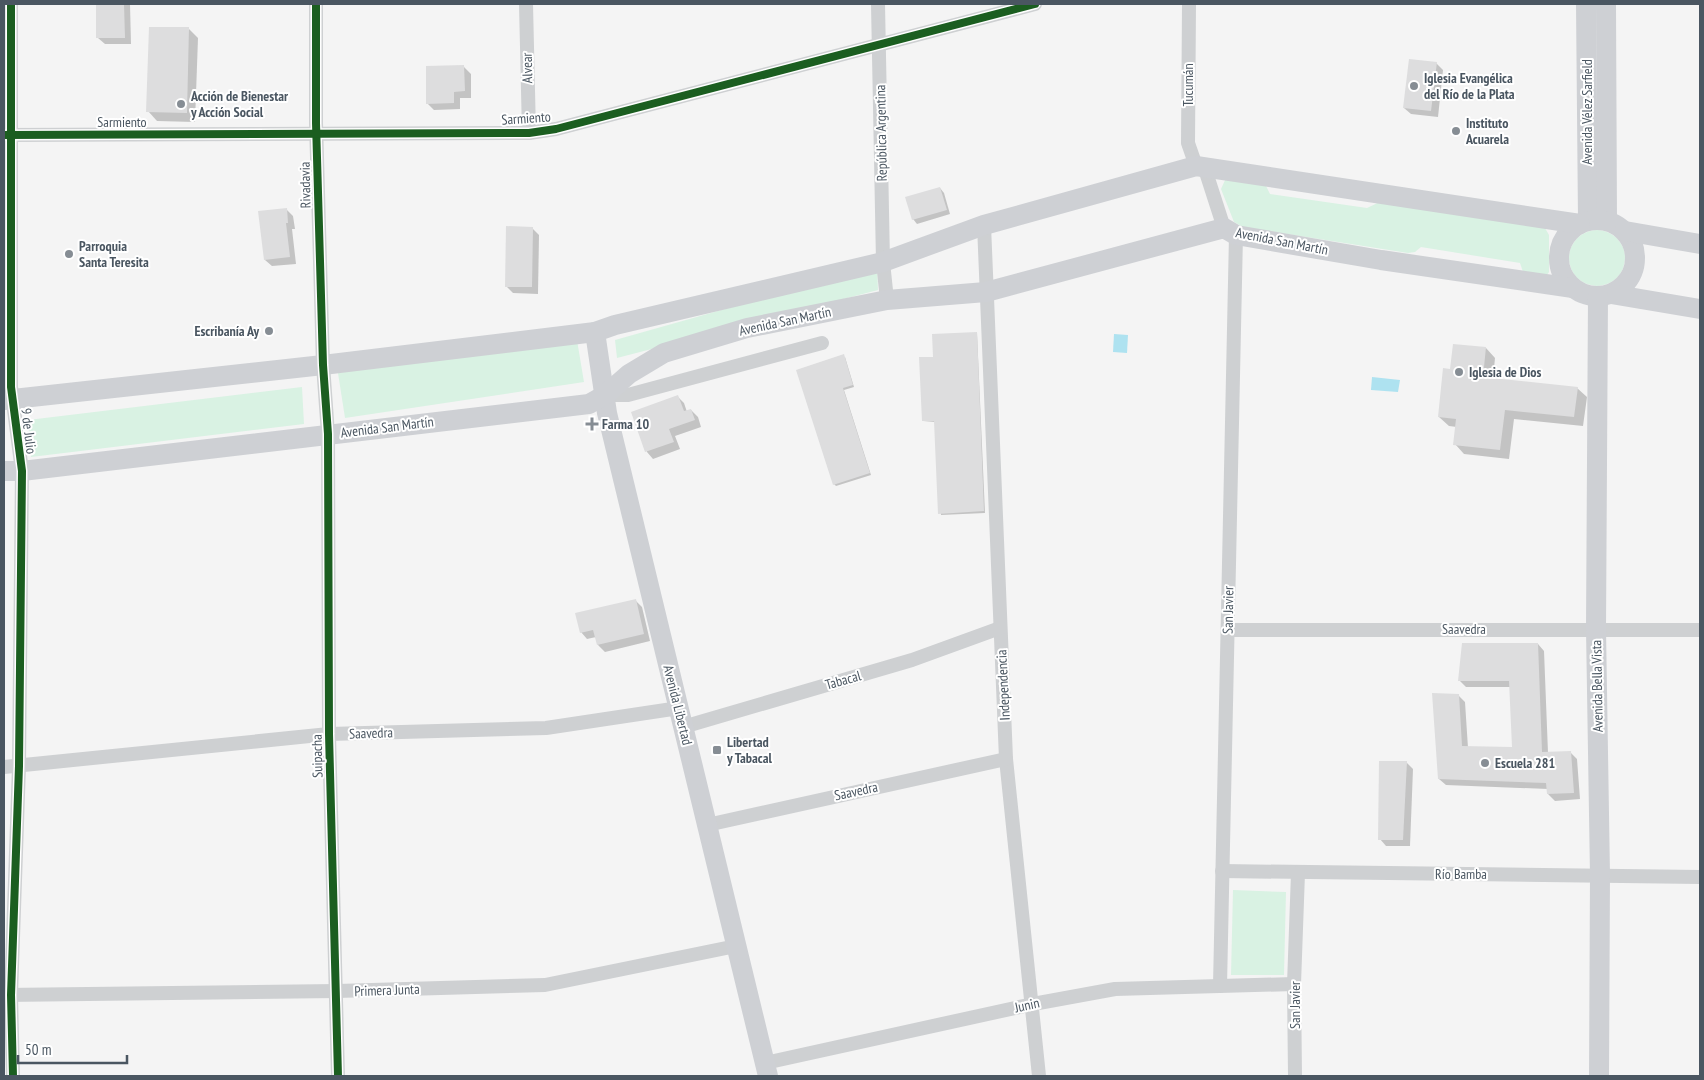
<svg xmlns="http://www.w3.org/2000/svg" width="1704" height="1080" font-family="'PT Sans Narrow',sans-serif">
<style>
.green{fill:#d9f2e3}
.water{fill:#aee2f0}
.shadow{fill:#0003}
.building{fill:#ddddde}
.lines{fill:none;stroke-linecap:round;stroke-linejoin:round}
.street{stroke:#ced0d2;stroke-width:14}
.secondary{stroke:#ced0d4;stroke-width:20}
.cycleway-casing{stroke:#fff;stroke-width:11}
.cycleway{stroke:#1b5e20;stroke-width:8}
.poi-dot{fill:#868d94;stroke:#fff;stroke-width:2}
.labels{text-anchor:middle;stroke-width:4;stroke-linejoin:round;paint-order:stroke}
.street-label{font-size:14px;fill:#4a5661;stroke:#fff}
.poi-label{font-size:14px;font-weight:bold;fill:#4a5661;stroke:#fff;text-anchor:start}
</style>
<rect width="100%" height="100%" fill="#f4f4f4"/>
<!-- green -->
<g class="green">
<polygon points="1226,178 1264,182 1270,194 1367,208 1386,199 1545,228 1549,235 1549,272 1547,275 1523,272 1520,263 1421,247 1415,252 1408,253 1243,227 1234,222 1221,189"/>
<circle cx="1597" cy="258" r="28"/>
<polygon points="877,266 878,290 617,358 615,340"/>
<polygon points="576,334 584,382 345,418 338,373"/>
<polygon points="302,387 304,424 31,457 28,420"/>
<polygon points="1233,890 1286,892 1284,975 1231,975"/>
</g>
<!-- water -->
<g class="water">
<polygon points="1114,334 1128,335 1127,353 1113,352"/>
<polygon points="1372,377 1400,380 1398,392 1371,390"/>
</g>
<!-- shadow -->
<g class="shadow">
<polygon points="97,4 130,4 131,44 105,44 98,38"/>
<polygon points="189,29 198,38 195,122 157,121 148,111"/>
<polygon points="1436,63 1443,70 1438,117 1411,114 1404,108"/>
<polygon points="464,67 471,74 471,98 460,98 460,109 434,110 427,103"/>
<polygon points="940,188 944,193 950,214 917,224 913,219"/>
<polygon points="286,209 293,216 295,229 292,229 296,264 272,266 265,260"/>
<polygon points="532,228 539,235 538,294 513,293 506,286"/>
<polygon points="977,333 985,513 941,515 936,422 923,421 934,358"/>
<polygon points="1486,348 1495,358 1493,379 1577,388 1587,397 1583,426 1514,419 1509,459 1464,454 1455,444 1457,427 1449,426 1439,417 1452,370"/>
<polygon points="845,357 854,387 844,390 871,475 836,486 834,484"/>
<polygon points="677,396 684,403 687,412 691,410 698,417 701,427 675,436 680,449 653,459 647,452 632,413"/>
<polygon points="635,600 642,607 650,641 605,652 598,645 596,637 587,639 581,632"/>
<polygon points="1538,644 1544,651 1548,753 1570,752 1577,759 1580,799 1555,801 1548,794 1548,789 1446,785 1439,779 1458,695 1465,702 1468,748 1513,748 1511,687 1466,687 1459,680"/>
<polygon points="1406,762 1413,769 1410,846 1386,846 1380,839"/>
</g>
<!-- building -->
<g class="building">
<polygon points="96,4 124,4 125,38 96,38"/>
<polygon points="149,27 189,27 187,113 146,112"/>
<polygon points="1409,59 1437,62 1431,111 1403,108"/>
<polygon points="464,65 465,91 454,92 454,103 426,104 426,66"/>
<polygon points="940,187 947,210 912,220 905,197"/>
<polygon points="287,208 288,223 286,223 290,257 264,260 258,211"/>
<polygon points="506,226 533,227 532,287 505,287"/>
<polygon points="977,332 984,511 938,514 934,421 922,421 919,357 933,357 932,334"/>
<polygon points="1453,344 1486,347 1483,377 1578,387 1574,417 1505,410 1500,450 1453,445 1456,419 1438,417 1443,368 1450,369"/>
<polygon points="844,354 853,385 843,388 870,473 833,485 796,370"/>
<polygon points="678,395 684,411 691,409 695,420 669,429 674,442 645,452 631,412"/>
<polygon points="636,599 644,634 597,645 593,630 580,633 575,613"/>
<polygon points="1462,643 1538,643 1542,752 1571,751 1574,793 1547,794 1546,783 1438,779 1432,693 1459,694 1462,746 1512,747 1509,681 1458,681"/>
<polygon points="1379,761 1407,761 1403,840 1378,840"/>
</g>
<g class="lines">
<!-- street -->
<g class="street">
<polyline points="11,4 11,387 22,471 19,766 11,995 13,1076"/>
<polyline points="316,4 316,123 323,365 328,434 329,734 338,1076"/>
<polyline points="526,4 529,133"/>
<polyline points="878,4 883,262 887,300"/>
<polyline points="1189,4 1188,143 1196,166"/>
<polyline points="4,135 529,133 556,129 1035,4"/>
<polyline points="1204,166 1224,228"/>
<polyline points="984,225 1006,759 1039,1076"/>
<polyline points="605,395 628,395 822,343"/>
<polyline points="1228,630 1700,630"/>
<polyline points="683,727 912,660 1000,628"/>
<polyline points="4,767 329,734 546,728 679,708"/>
<polyline points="707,825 1006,759"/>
<polyline points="1222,871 1700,877"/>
<polyline points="1220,986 1236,235"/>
<polyline points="4,995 337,991 545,985 736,946"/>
<polyline points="765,1063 1033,1004 1115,989 1294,984"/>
<polyline points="1295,1076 1294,984 1298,873"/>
</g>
<!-- secondary -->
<g class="secondary">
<polyline points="1586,4 1588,221"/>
<polyline points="1606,4 1607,221"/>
<circle cx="1597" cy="258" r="38"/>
<polyline points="1625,231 1700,244"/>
<polyline points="1611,294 1700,309"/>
<polyline points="1598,296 1596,629 1600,875 1599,1076"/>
<polyline points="595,332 607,413 768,1076"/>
<polyline points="4,400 323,365 595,332 615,325 883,262 984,225 1196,166 1580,224"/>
<polyline points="4,471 22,471 589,404 605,395 629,374 664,353 747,328 887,300 986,292 1224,228 1236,235 1381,260 1573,288"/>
</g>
<defs>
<g id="cycleway">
<polyline points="11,4 11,387 22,471 19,766 11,995 13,1076"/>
<polyline points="316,4 316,123 323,365 328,434 329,734 338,1076"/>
<polyline points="4,135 529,133 556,129 1035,4"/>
</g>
</defs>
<!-- cycleway casing -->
<use href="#cycleway" class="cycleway-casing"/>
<!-- cycleway -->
<use href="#cycleway" class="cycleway"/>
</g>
<!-- markers -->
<g class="poi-dot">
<circle cx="1414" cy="86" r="5"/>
<circle cx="181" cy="104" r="5"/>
<circle cx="1456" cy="131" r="5"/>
<circle cx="69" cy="254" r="5"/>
<circle cx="269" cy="331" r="5"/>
<circle cx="1459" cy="372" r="5"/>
<path d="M589.5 416.5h5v5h5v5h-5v5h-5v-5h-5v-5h5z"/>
<rect x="712" y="745" width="10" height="10" rx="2.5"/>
<circle cx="1485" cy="763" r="5"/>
</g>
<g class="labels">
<!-- street labels -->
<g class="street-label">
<text transform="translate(527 68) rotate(-91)" y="5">Alvear</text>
<text transform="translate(1188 85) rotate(-90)" y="5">Tucumán</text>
<text transform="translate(1587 112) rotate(-90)" y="5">Avenida Vélez Sarfield</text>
<text transform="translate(526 118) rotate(-4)" y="5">Sarmiento</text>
<text x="122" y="127">Sarmiento</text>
<text transform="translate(881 133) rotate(-91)" y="5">República Argentina</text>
<text transform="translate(305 185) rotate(-91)" y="5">Rivadavia</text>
<text transform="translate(1282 241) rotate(11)" y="5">Avenida San Martín</text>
<text transform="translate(785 321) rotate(-12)" y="5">Avenida San Martín</text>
<text transform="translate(387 427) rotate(-7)" y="5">Avenida San Martín</text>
<text transform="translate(29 431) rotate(83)" y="5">9 de Julio</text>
<text transform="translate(1228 610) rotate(-89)" y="5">San Javier</text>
<text x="1464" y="634">Saavedra</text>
<text transform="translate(843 680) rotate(-16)" y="5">Tabacal</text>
<text transform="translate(1003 685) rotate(-93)" y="5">Independencia</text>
<text transform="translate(1597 686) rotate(-91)" y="5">Avenida Bella Vista</text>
<text transform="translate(678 705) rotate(76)" y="5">Avenida Libertad</text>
<text transform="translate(371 733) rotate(-2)" y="5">Saavedra</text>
<text transform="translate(317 756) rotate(-91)" y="5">Suipacha</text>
<text transform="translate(856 791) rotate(-12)" y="5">Saavedra</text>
<text x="1461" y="879">Río Bamba</text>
<text transform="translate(387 990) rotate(-2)" y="5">Primera Junta</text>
<text transform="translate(1027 1005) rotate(-12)" y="5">Junin</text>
<text transform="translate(1295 1005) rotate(-90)" y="5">San Javier</text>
</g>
<!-- poi labels -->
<g class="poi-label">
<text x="1424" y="83">Iglesia Evangélica<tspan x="1424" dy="16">del Río de la Plata</tspan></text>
<text x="191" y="101">Acción de Bienestar<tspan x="191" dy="16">y Acción Social</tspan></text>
<text x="1466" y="128">Instituto<tspan x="1466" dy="16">Acuarela</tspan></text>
<text x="79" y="251">Parroquia<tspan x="79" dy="16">Santa Teresita</tspan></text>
<text x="259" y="336" text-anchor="end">Escribanía Ay</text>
<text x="1469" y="377">Iglesia de Dios</text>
<text x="602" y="429">Farma 10</text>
<text x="727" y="747">Libertad<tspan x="727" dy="16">y Tabacal</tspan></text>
<text x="1495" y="768">Escuela 281</text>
</g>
</g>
<!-- border -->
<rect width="1704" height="1080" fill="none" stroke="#4a5661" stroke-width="10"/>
<!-- scale -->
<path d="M18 1055v8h109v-8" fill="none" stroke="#4a5661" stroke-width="2.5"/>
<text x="25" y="1055" font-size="15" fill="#4a5661" stroke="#ffffff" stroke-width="4" paint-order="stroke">50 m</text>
</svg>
